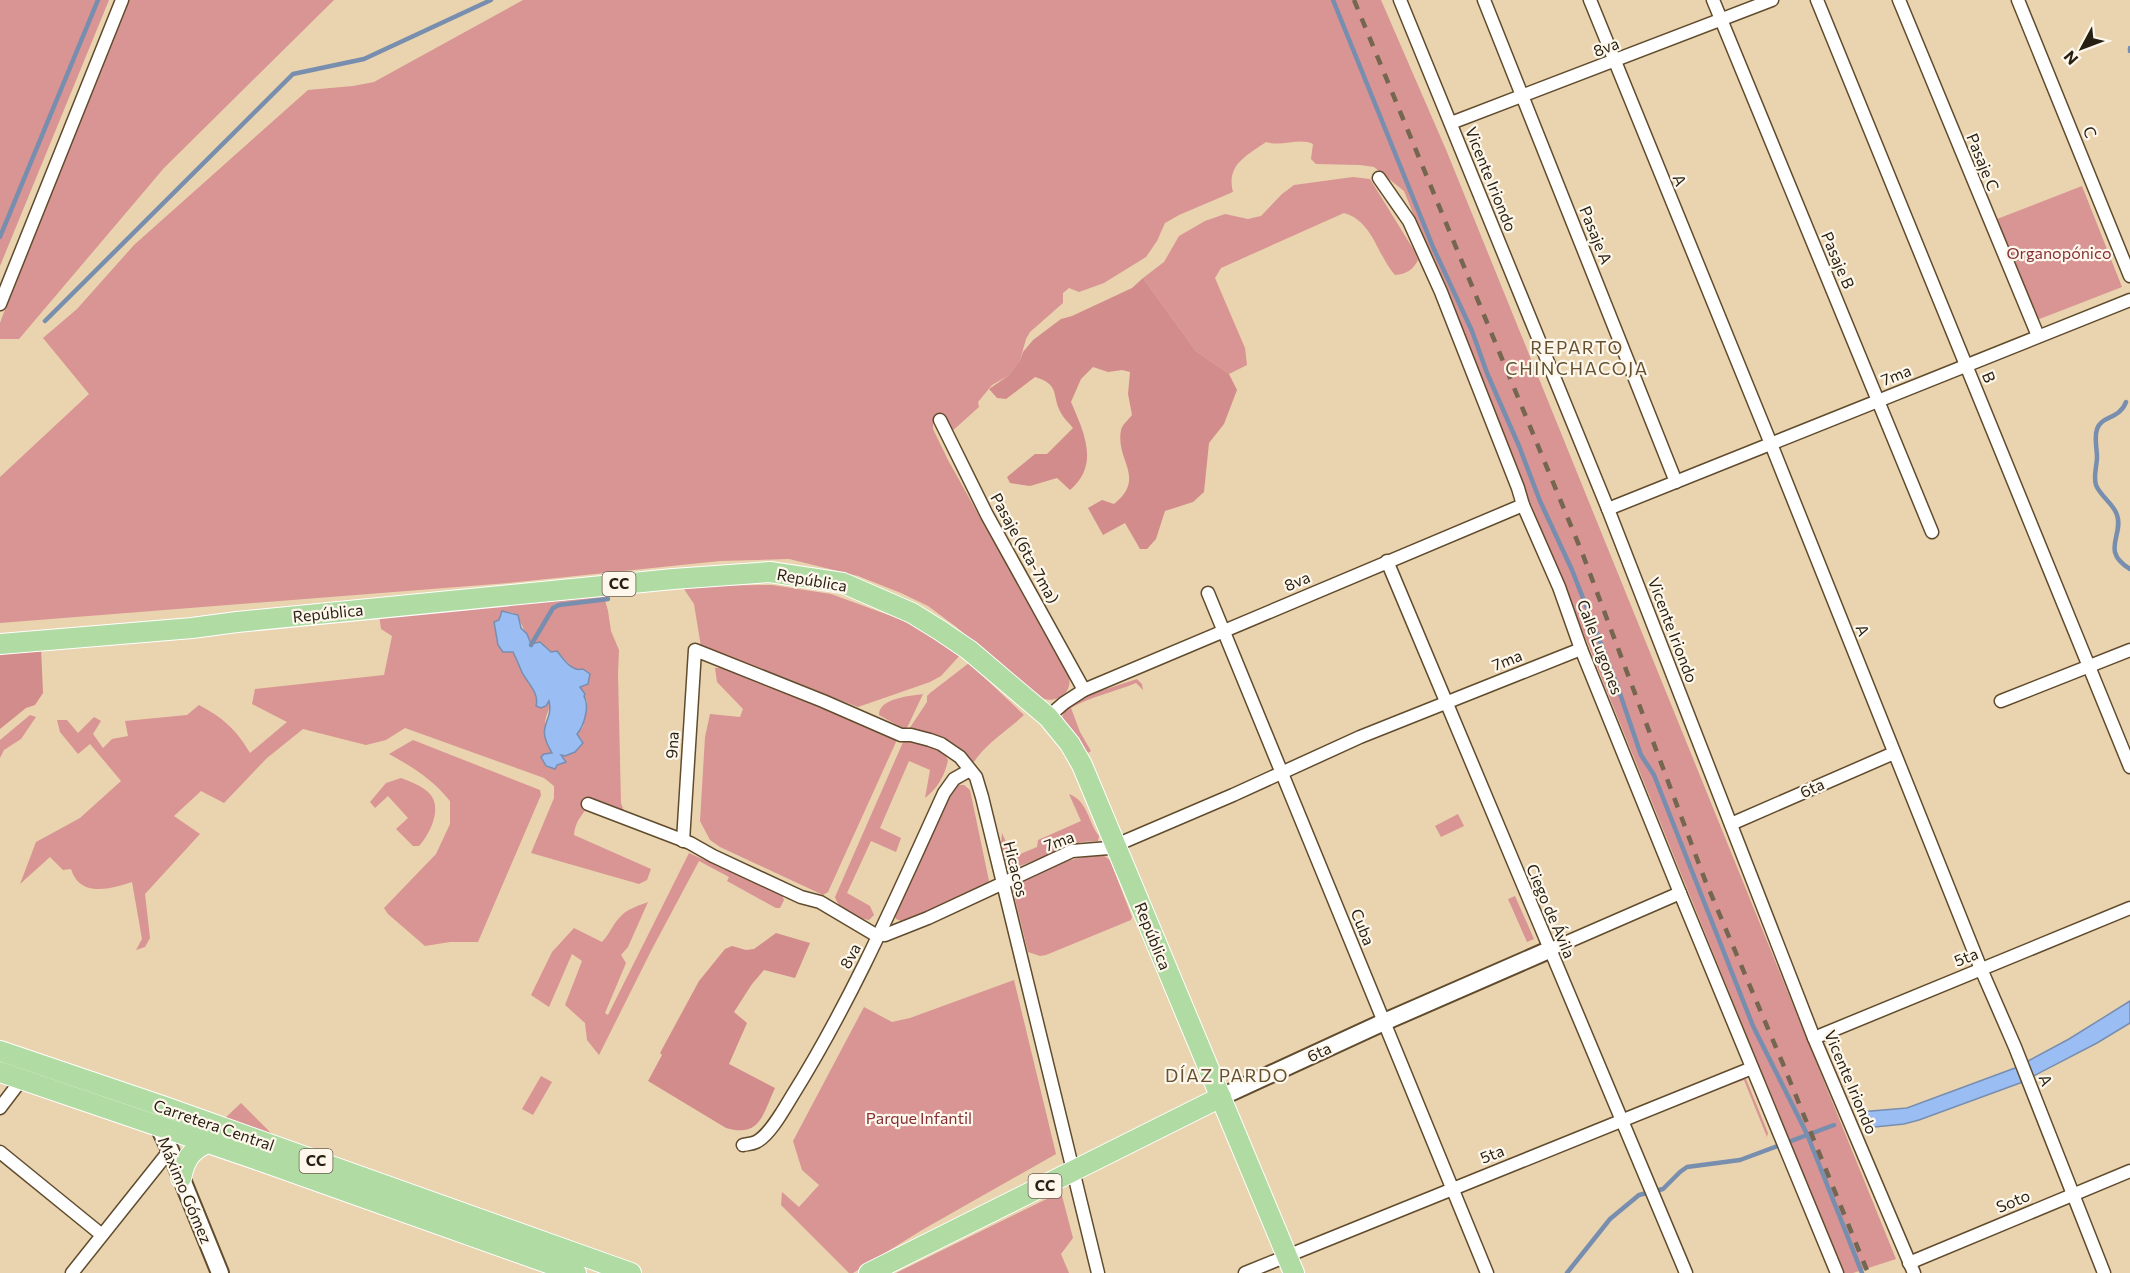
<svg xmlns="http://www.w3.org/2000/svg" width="2130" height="1273" font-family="Commissioner,sans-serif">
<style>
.green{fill:#d99494;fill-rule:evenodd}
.forest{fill:#d38c8c}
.water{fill:#9abdf3;stroke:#788eaf;stroke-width:1.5}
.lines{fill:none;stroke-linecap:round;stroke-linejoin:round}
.stream{stroke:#788eaf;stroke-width:4.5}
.street-casing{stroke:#604c2d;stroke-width:15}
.secondary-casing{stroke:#604c2d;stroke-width:20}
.primary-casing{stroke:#fff;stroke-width:22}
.street{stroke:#fff;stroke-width:12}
.secondary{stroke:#fff;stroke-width:16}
.primary{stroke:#b0dca3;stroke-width:20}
.rail{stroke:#74664f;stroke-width:4.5;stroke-dasharray:10 10;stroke-linecap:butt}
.labels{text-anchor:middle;stroke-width:4.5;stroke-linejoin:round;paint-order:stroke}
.shield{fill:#fef7ec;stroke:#686053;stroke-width:1.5}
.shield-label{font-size:15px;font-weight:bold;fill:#271f11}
.street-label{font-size:16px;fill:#271f11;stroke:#fef7ec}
.park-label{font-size:16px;fill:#852f36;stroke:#fef7ec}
.neighbourhood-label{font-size:18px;letter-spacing:1.5px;fill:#655131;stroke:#fef7ec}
</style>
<rect width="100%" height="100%" fill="#ead3af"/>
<!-- green -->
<g class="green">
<polygon points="0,0 109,0 0,266"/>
<polygon points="119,0 334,0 164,168 19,339 0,339 0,323"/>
<path d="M523,0H1381L1447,152L1896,1259L1853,1273H1843L1404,191L1374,167L1360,165L1316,164L1311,159L1313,144C1300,137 1282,147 1266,142C1246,156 1226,165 1233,192L1179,215L1165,223L1157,241L1146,257L1104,283L1079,292L1069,288L1063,293V303L1030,332L1026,339L1020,360L1008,376L992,385L978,402L979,407L950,433L945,417L941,413L933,419V429L948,460L1069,677C1073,695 1053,705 1039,697L955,626L928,606L901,593L858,576L789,559L720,561L508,583L0,623V477L89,394L43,338L77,309L134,245L308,90L353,86L374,82Z"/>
<path d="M1353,177L1370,179L1415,252L1418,260C1413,270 1406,274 1395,275C1377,255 1373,221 1344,213L1221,268L1215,278L1245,348L1247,365L1229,374L1196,351L1143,278L1164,262L1179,236L1205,221L1225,214L1248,219L1261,216L1282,194L1294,185Z"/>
<polygon points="2082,186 2122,287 2037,320 1997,219"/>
<polygon points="772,585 831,594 902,620 962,653 941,676 930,682 858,707 701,647 694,604 682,586"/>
<path d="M603,593L608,611L611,631L619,650L618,674L621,803L625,814L596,802L583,800L582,803L588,807C581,816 575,822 574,835L651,869L647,880L639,884L531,853L554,798V786L544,778L405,728L386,740L366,745L303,729L267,758L224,803L201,791L174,816L200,834L145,894L150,938L145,947L136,950L142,939L132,882C110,889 80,898 71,869L63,870L50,857L20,884L36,842L80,818L121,781L90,744L78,754L60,732L57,720H67L78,733L94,717L101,721L93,734L103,748L112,739L128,736L125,721L187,715L199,705C223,718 236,729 250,753L287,722L252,704L255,689L384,675L392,636L381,629L379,614ZM502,611L514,613C522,623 526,634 531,645L540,642L551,652L557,651L572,667L578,670L580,686L587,701L583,727L577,734L582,740L581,746C576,750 568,759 561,754L565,761L557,765L546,766L543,761L547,753H553C548,745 544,734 545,724C545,715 551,710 549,700L536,706C539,694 527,681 522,671C518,665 518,656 511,651C508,649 502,647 498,645L494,623L499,620Z"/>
<path d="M969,663L1024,715C1006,732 985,743 972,765L909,729L927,702V696L930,693Z"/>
<polygon points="729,667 742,670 895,738 896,742 828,892 823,895 720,847 710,840 700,821 705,737 710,714 740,717 743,709 717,682 715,668"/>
<path d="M1137,679L1142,684L1143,690L1136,683C1114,692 1092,696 1071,708L1080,732L1091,751L1088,753L1066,728L1061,720L1065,710L1079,698Z"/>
<path d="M923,694L906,730L879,715C879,698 910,696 923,694Z"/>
<polygon points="30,715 36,717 21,739 4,750 0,758 0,740"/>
<path d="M910,738L942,750L948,760C945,775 938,788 925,798L930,770L909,761L880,828L901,838L896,852L871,841L847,893L870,906L874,915L869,920C857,918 838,909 835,897L904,740Z"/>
<path d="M413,740L540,790L541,795L478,942H450L425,946L388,914L384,908L436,854L450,824V801C433,780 413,767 389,754Z"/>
<path d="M401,778C411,782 423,786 430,794C443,809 429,835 419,846H413L396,829L408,818L388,796L375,808L370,802L386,783Z"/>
<polygon points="956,785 964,785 970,790 989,881 974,893 901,921 896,919 894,914 950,792"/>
<path d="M1069,794C1088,801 1088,822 1099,836L1098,841L1081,842L1015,868L1008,869L1001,843L1002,833L1013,857L1037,847L1038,840L1081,821Z"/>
<polygon points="1458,814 1464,826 1441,837 1435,826"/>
<path d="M689,853L782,895L784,900L780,908H776L727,881L729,877L699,861L652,949L599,1055L587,1040L585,1023L565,1005L582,961L572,954L549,1007L531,995L552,952L574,928L602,942C610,934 613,923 622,915C628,909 640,905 648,902L628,947L621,955L626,963L605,1013L608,1015Z"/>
<path d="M1103,855L1110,860L1132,917L1131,920L1046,955L1040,956L1028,952L1013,891C1031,867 1075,857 1103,855Z"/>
<polygon points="1515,896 1534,939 1527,942 1508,899"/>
<polygon points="1014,980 1056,1154 922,1230 853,1273 849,1273 781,1205 782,1192 799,1207 819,1185 802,1170 793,1141 864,1007 892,1022 910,1018"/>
<polygon points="541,1076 552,1082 533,1115 522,1109"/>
<polygon points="1743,1077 1746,1079 1768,1133 1767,1137 1744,1080 1707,1093 1706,1090"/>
<polygon points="241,1103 273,1135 223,1120"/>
<polygon points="1061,1192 1073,1238 1061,1254 1069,1273 896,1273"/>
</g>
<!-- forest -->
<g class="forest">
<path d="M1143,278L1196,351L1229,374L1237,390L1224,424L1209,443L1204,492L1193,502L1165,511L1156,539L1147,549H1140L1125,523L1103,535L1088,508L1102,500L1114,504C1147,477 1115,461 1121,430C1122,425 1128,420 1132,415L1128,394L1130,372L1122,370L1108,372L1093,367L1081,379L1071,402C1084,432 1100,465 1070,490L1057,478L1030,486L1010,483L1007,477L1035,454H1047L1073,428C1070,424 1064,419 1061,413C1051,395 1061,385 1035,377L1006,399L997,398L989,389L1008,376L1020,360L1023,352L1033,340L1061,319L1072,316L1132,288Z"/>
<polygon points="41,647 43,693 35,705 26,708 0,729 0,654"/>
<path d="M776,933L810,943L795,978L764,970L752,984L734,1012L747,1023L729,1064L775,1088C763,1114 760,1138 726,1128L648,1081L662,1055L660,1053L699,981L725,949L732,946L746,950L754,949Z"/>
</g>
<!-- water -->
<g class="water">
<path d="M502,611L518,615L521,628L527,634L531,644L540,642L551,652L557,651C564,660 572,672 583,669L590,674L588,684L580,687L585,694L584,696C590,706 584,726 577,734L583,743L575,752L565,756L561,755L566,762L557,765L555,769L546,766L541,757L544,754L552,753C534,723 554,724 549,701L546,706L541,708L536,706C540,692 525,681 521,670C518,663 516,658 513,652H503L498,645L494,622L499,620Z"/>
<polygon points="2130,1001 2130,1023 2097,1043 2020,1083 1919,1120 1904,1124 1865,1128 1860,1112 1907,1108 2015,1068 2069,1039"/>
</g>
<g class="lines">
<!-- stream -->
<g class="stream">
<polyline points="1333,0 1433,247 1472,331 1487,373 1519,446 1540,501 1572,570 1617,685 1641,755 1654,775 1753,1026 1807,1134 1862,1273"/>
<polyline points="2130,48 2130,51"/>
<polyline points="0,237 98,0"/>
<polyline points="45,321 293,74 364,59 491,0"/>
<path d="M2126,402C2120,419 2101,416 2097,429C2094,438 2097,449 2097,457C2097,466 2093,476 2096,485C2100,496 2114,504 2117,515C2124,535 2100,551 2130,569"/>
<polyline points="531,645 553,608 559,605 608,599"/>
<polyline points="1567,1273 1610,1219 1639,1195 1663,1189 1680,1172 1687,1167 1740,1160 1834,1125"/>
</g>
<defs>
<g id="street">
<polyline points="1400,0 1608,509 1814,1038 1914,1273"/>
<polyline points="1484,0 1676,482"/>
<polyline points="1590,0 1771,444 1981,969 2015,1047 2104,1273"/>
<polyline points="1713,0 1932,532"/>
<polyline points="1817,0 2130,767"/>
<polyline points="1899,0 2038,336"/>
<polyline points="2018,0 2130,276"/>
<polyline points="1451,123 1772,0"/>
<polyline points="1379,178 1409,221 1441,292 1518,488 1523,505 1559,587 1581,649 1680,893 1837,1273"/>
<polyline points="0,304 122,0"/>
<polyline points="940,420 987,515 1084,690"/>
<polyline points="1608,509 2130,300"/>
<polyline points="1387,561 1686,1273"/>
<polyline points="1208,593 1487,1273"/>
<polyline points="2001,701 2130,650"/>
<polyline points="1048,717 1064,703 1084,690 1523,505"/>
<polyline points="588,804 690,843 713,856 801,897 820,902 874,934 885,935 928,918 1072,851 1109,848 1233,795 1360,737 1581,649"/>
<polyline points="1731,824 1894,753"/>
<polyline points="683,841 695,650 823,701 901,735 911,735 930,740 941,744 960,757 976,777 982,797 1098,1273"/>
<polyline points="1549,950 1680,893"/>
<polyline points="1814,1038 2130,908"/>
<polyline points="0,1108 25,1075"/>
<path d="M743,1145C747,1144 752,1144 756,1142C770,1135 784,1109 792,1096C852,1000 897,896 944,793L954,779L970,770"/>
<polyline points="0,1152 102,1235"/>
<polyline points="1909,1263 2130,1171"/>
<polyline points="72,1273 170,1150"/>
<polyline points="1245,1273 1752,1068"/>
</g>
<g id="secondary">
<polyline points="1221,1097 1384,1022 1549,950"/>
<polyline points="160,1119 158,1125 170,1150 220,1273"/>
</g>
<g id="primary">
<polyline points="0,644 192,628 237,622 673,579 770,572 843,583 912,613 941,631 969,650 1048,717 1070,744 1082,765 1294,1273"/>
<polyline points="0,1051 165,1107 631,1273"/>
<polyline points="0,1072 264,1162 576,1273"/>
<path d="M181,1178C185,1160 190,1151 207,1143"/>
<polyline points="869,1273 1221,1097"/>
</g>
</defs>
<!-- street casing -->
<use href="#street" class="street-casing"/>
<!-- secondary casing -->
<use href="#secondary" class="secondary-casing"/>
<!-- primary casing -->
<use href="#primary" class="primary-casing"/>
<!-- street -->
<use href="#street" class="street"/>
<!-- secondary -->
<use href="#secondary" class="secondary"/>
<!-- primary -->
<use href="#primary" class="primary"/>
<!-- rail -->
<polyline class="rail" points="1354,0 1583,555 1705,880 1783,1064 1868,1273"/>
</g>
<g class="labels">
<!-- shield labels -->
<g class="shield">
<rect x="602.5" y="572" width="33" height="24" rx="4.5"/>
<rect x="299.5" y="1149" width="33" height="24" rx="4.5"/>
<rect x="1028.5" y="1174" width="33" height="24" rx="4.5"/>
</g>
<g class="shield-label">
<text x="619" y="589">CC</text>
<text x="316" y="1166">CC</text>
<text x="1045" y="1191">CC</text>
</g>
<!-- street labels -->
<g class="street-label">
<text transform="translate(1606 47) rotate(-21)" y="6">8va</text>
<text transform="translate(2090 132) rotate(68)" y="6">C</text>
<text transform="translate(1983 162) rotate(68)" y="6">Pasaje C</text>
<text transform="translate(1491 179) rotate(68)" y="6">Vicente Iriondo</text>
<text transform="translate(1680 180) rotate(68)" y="6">A</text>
<text transform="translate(1596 235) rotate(68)" y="6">Pasaje A</text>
<text transform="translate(1838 260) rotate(67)" y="6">Pasaje B</text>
<text transform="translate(1896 375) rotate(-22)" y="6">7ma</text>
<text transform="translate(1989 377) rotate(68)" y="6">B</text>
<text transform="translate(1025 548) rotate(61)" y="6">Pasaje (6ta-7ma)</text>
<text transform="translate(812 580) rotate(10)" y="6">República</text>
<text transform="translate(1297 581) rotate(-23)" y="6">8va</text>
<text transform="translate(328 613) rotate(-6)" y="6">República</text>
<text transform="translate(1673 630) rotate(69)" y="6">Vicente Iriondo</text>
<text transform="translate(1863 630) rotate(68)" y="6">A</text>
<text transform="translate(1600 647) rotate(69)" y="6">Calle Lugones</text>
<text transform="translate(1507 660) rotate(-22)" y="6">7ma</text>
<text transform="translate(672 745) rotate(-86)" y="6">9na</text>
<text transform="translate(1812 788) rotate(-24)" y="6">6ta</text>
<text transform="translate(1059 841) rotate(-20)" y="6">7ma</text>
<text transform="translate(1016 869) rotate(76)" y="6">Hicacos</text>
<text transform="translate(1551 911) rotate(67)" y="6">Ciego de Ávila</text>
<text transform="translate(1363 927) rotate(68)" y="6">Cuba</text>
<text transform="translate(1153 936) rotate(68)" y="6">República</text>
<text transform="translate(850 956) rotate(-62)" y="6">8va</text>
<text transform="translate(1966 957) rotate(-22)" y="6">5ta</text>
<text transform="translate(1319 1052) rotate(-25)" y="6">6ta</text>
<text transform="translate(2046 1080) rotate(68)" y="6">A</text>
<text transform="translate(1851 1082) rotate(67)" y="6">Vicente Iriondo</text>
<text transform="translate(214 1125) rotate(19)" y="6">Carretera Central</text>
<text transform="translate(1492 1154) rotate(-22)" y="6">5ta</text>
<text transform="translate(185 1190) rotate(67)" y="6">Máximo Gómez</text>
<text transform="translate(2013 1201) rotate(-23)" y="6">Soto</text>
</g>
<!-- park labels -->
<g class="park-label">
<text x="2059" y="259">Organopónico</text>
<text x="919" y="1124">Parque Infantil</text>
</g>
<!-- neighbourhood labels -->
<g class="neighbourhood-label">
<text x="1577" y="354">REPARTO<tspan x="1577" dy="21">CHINCHACOJA</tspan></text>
<text x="1227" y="1082">DÍAZ PARDO</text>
</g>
</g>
<!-- north arrow -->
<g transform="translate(2082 48) rotate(229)" stroke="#fef7ec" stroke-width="4.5" paint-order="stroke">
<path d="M0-4.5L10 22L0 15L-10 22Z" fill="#271f11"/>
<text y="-9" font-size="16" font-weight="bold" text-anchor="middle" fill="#271f11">N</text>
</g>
</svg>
